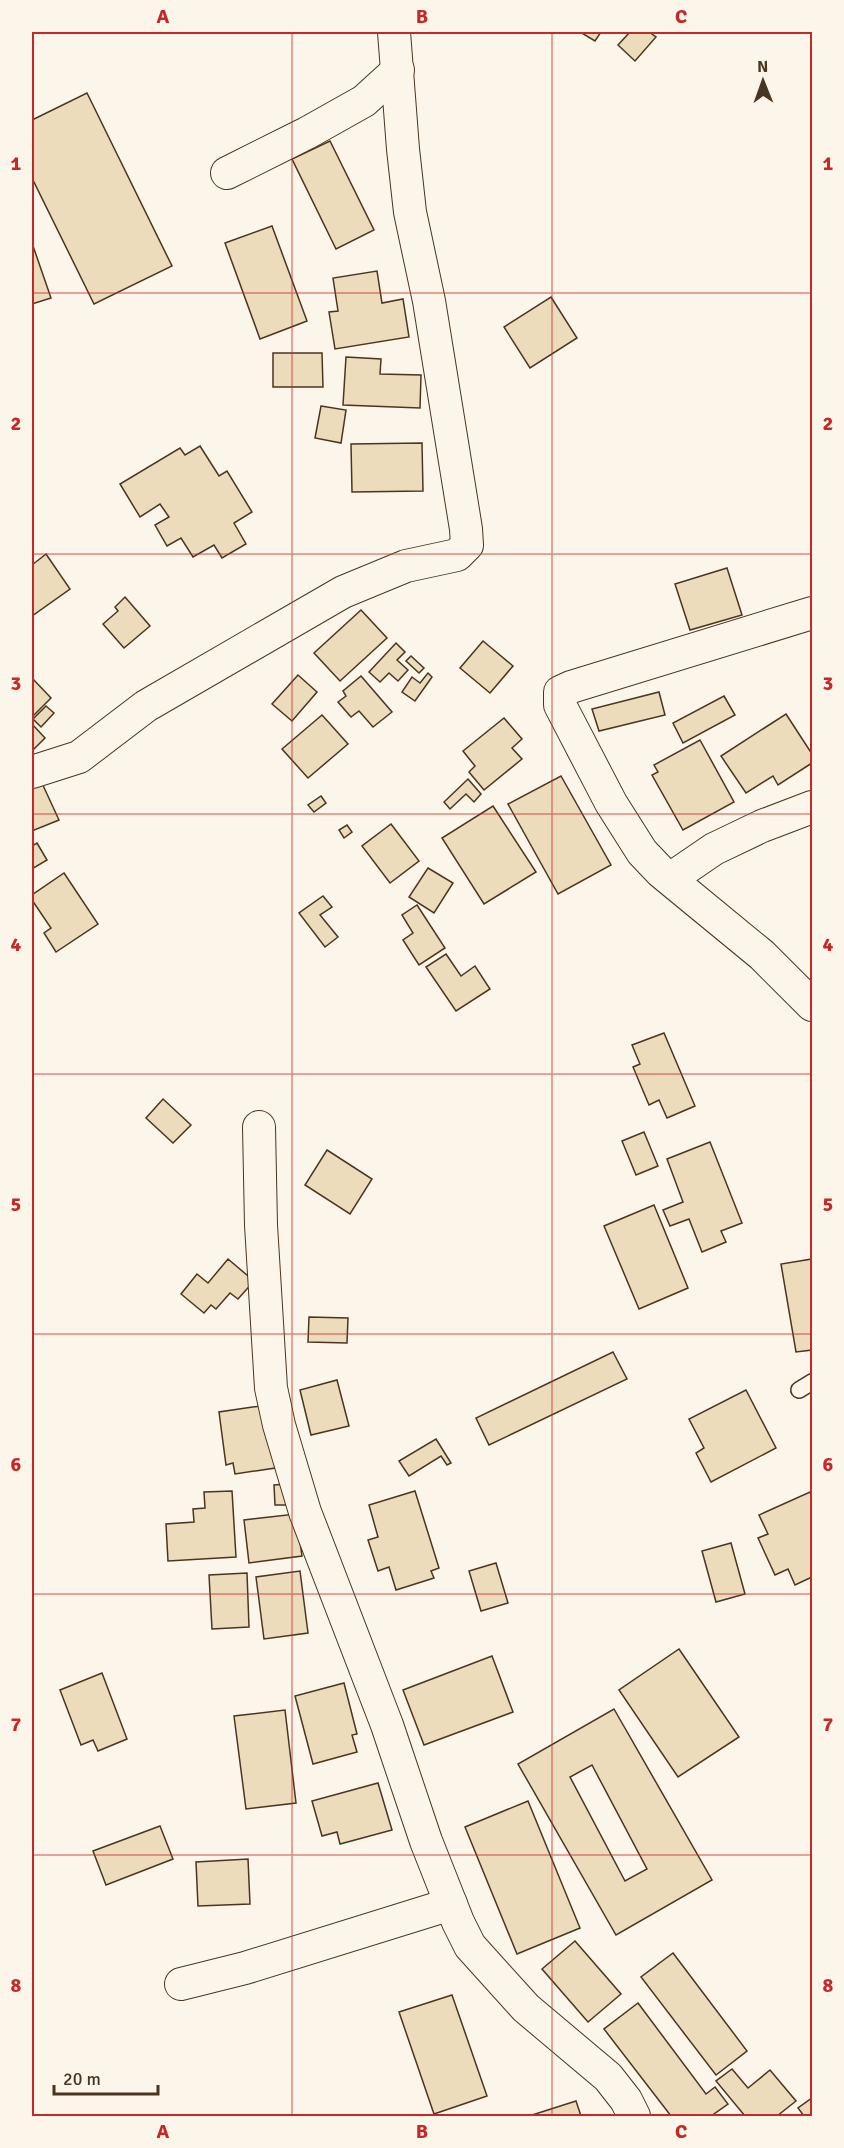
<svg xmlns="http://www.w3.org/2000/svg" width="844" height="2148" font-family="Signika,sans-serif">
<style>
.building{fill:#ecdcbc;stroke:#4a3520;stroke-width:1.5;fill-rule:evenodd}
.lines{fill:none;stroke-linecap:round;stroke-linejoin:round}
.service-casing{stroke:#4a3520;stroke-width:18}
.minor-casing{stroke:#4a3520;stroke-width:34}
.service{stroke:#fbf6e9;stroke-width:15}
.minor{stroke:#fbf6e9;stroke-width:32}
.grid{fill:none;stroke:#c62828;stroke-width:1.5;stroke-opacity:0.55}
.neatline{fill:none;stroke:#c62828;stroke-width:2}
.grid-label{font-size:20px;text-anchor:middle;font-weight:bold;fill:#c62828}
</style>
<rect width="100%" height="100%" fill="#fbf6e9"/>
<!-- building -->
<g class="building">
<polygon points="580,32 601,32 595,41"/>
<polygon points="630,32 649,32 656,37 635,61 618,45"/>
<polygon points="87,93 172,266 94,304 32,178 32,120"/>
<polygon points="330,141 374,230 336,249 292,159"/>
<polygon points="272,226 307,321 260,339 225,243"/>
<polygon points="32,243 51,298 32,304"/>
<polygon points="377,271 382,303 403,299 409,337 335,349 329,312 338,311 333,278"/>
<polygon points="551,297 577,338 530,368 504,327"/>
<polygon points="273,353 322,353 323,387 273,387"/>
<polygon points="346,357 381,359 380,374 421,375 420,408 343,405"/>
<polygon points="321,406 346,410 341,443 315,438"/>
<polygon points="422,443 423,491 352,492 351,444"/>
<polygon points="200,446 219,476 227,471 252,512 234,523 246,544 222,558 214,545 193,557 181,538 167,546 155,525 169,517 160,504 140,517 120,484 180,448 185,455"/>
<polygon points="46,554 70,589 32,616 32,565"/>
<polygon points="727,568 742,615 690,630 675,584"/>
<polygon points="125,597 150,626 124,648 103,624 118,611 115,607"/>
<polygon points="361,610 387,638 340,681 314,653"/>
<polygon points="483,641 513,666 490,693 460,668"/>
<polygon points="396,643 405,652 397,660 408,670 398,681 389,673 380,682 369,672"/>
<polygon points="411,656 424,668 419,673 406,661"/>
<polygon points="428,673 432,677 415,701 402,692 412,677 420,683"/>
<polygon points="298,675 317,692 292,721 272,704"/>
<polygon points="361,676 392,712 373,727 359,711 351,717 338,702 346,696 343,691"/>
<polygon points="32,678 51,698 32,717"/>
<polygon points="659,692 665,715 599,731 592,709"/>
<polygon points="724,696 735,715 683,743 673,723"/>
<polygon points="46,706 54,713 41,727 33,719"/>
<polygon points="786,714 812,754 812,763 778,785 773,776 746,793 721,756"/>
<polygon points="322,715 348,744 308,778 282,749"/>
<polygon points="504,718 522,739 512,748 522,759 484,790 469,772 475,766 463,751"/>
<polygon points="32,724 45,738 32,751"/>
<polygon points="700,740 734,802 683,830 652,775 658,772 654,765"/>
<polygon points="561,776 611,865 558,894 508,804"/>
<polygon points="468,779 481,794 474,802 466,794 450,809 444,802"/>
<polygon points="41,781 59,820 32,831 32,786"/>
<polygon points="321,796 326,803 314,812 308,805"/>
<polygon points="493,806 536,872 484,904 442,838"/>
<polygon points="391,824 419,861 390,883 362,846"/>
<polygon points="347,825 352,832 344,838 339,830"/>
<polygon points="37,843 47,860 32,869 32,846"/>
<polygon points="428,868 453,883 434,913 409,897"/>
<polygon points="64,873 98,924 56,952 44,933 51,928 32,900 32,895"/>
<polygon points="323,896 332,907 320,915 338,937 325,947 299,913"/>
<polygon points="417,905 445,948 419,965 403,940 413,933 402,915"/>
<polygon points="446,954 461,976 475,966 490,989 456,1011 426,967"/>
<polygon points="664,1033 695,1106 667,1118 659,1100 649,1105 633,1067 640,1064 632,1045"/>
<polygon points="163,1099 191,1125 173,1143 146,1118"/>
<polygon points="644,1132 658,1166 636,1175 622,1141"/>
<polygon points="710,1142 742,1223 721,1231 726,1242 702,1252 689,1219 670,1226 663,1210 683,1202 667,1159"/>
<polygon points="327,1150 372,1179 350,1214 305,1185"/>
<polygon points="654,1205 688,1288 639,1309 604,1226"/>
<polygon points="228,1259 254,1281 238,1299 230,1293 216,1309 211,1305 204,1313 181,1294 197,1274 208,1283"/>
<polygon points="812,1259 812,1350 796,1352 781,1264"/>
<polygon points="309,1317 348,1318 347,1343 308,1342"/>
<polygon points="613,1352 627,1379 489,1445 476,1418"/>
<polygon points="337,1380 349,1426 311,1435 300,1390"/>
<polygon points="746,1390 776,1448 711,1482 696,1453 704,1448 689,1419"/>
<polygon points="267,1405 275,1468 235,1474 233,1463 226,1465 219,1412"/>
<polygon points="436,1439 451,1463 447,1465 441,1456 409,1476 399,1461"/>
<polygon points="286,1484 288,1505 275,1505 274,1485"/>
<polygon points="232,1491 236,1557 168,1561 166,1524 194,1522 193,1509 205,1508 204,1492"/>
<polygon points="415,1491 439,1568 431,1571 434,1578 396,1590 389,1567 378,1571 368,1540 378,1537 369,1505"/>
<polygon points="810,1492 812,1498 812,1577 795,1585 788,1569 775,1575 758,1538 768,1534 759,1515"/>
<polygon points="296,1514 302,1556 249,1563 244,1520"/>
<polygon points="731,1543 745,1594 716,1602 702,1551"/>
<polygon points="496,1563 508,1603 481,1611 469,1571"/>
<polygon points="300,1571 308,1633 264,1639 256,1577"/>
<polygon points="247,1573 249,1627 212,1629 209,1575"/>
<polygon points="679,1649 739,1737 678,1777 619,1690"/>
<polygon points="492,1656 513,1712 424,1745 403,1690"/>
<polygon points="102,1673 127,1739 98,1751 93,1740 81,1745 60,1690"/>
<polygon points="344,1683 357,1734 352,1735 357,1752 313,1764 295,1696"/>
<path d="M614,1709L712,1880L616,1935L518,1764ZM592,1765L647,1869L625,1881L570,1777Z"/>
<polygon points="285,1710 296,1803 246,1809 234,1716"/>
<polygon points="378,1783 392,1830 340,1844 337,1832 322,1836 312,1801"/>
<polygon points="528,1801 580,1928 517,1954 465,1827"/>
<polygon points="160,1826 173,1859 106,1885 93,1851"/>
<polygon points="248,1859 250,1904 198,1906 196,1862"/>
<polygon points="575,1941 621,1994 588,2022 542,1969"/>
<polygon points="673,1953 747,2051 716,2075 641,1977"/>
<polygon points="452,1995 487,2096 434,2114 399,2012"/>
<polygon points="638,2003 706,2094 715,2087 728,2104 711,2116 671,2116 604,2029"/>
<polygon points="732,2069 748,2088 770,2070 796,2101 777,2116 745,2116 716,2081"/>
<polygon points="812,2098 812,2116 804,2116 798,2108"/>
<polygon points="576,2101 581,2116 529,2116"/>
</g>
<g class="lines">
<defs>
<polyline id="service" points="799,1390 812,1382"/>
<g id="minor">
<polyline points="227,173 307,133 364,101 398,70"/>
<polyline points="812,613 571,687 560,692 560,705 611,803 642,852 661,872 762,955 812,1005"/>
<polyline points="32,772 79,757 146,706 343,592 406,566 457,555 467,545 466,529 429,301 410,212 403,149 394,32"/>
<polyline points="670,879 714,849 762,826 812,807"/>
<polyline points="259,1127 261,1225 271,1388 279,1425 305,1512 387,1725 426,1841 458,1922 470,1946 526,2008 608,2077 626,2100 634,2116"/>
<polyline points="181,1984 245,1968 451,1904"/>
</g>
</defs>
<!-- service casing -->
<use href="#service" class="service-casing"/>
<!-- minor casing -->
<use href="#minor" class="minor-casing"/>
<!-- service -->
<use href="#service" class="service"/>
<!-- minor -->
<use href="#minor" class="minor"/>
</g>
<!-- grid -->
<path class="grid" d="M292,32V2116M552,32V2116M32,293H812M32,554H812M32,814H812M32,1074H812M32,1334H812M32,1594H812M32,1855H812"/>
<!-- border -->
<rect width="844" height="2148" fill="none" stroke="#fbf6e9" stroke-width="66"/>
<!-- north arrow -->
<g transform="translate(763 81) rotate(359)" stroke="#fbf6e9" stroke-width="4.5" paint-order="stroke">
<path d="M0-4.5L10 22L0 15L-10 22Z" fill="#4a3520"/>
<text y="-9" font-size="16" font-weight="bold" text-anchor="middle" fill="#4a3520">N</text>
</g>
<!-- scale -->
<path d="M54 2085v9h104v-9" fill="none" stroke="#4a3520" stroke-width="3"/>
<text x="63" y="2085" font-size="18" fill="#4a3520" stroke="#fbf6e9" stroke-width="4.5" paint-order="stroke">20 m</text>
<rect x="33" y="33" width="778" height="2082" class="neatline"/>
<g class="grid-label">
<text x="163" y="23">A</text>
<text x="422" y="23">B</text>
<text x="681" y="23">C</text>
<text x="16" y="170">1</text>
<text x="828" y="170">1</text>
<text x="16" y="430">2</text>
<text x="828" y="430">2</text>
<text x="16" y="690">3</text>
<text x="828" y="690">3</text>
<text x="16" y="951">4</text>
<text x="828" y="951">4</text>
<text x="16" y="1211">5</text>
<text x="828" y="1211">5</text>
<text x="16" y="1471">6</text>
<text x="828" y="1471">6</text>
<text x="16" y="1731">7</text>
<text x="828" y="1731">7</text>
<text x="16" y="1992">8</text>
<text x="828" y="1992">8</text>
<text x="163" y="2138">A</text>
<text x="422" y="2138">B</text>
<text x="681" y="2138">C</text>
</g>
</svg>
